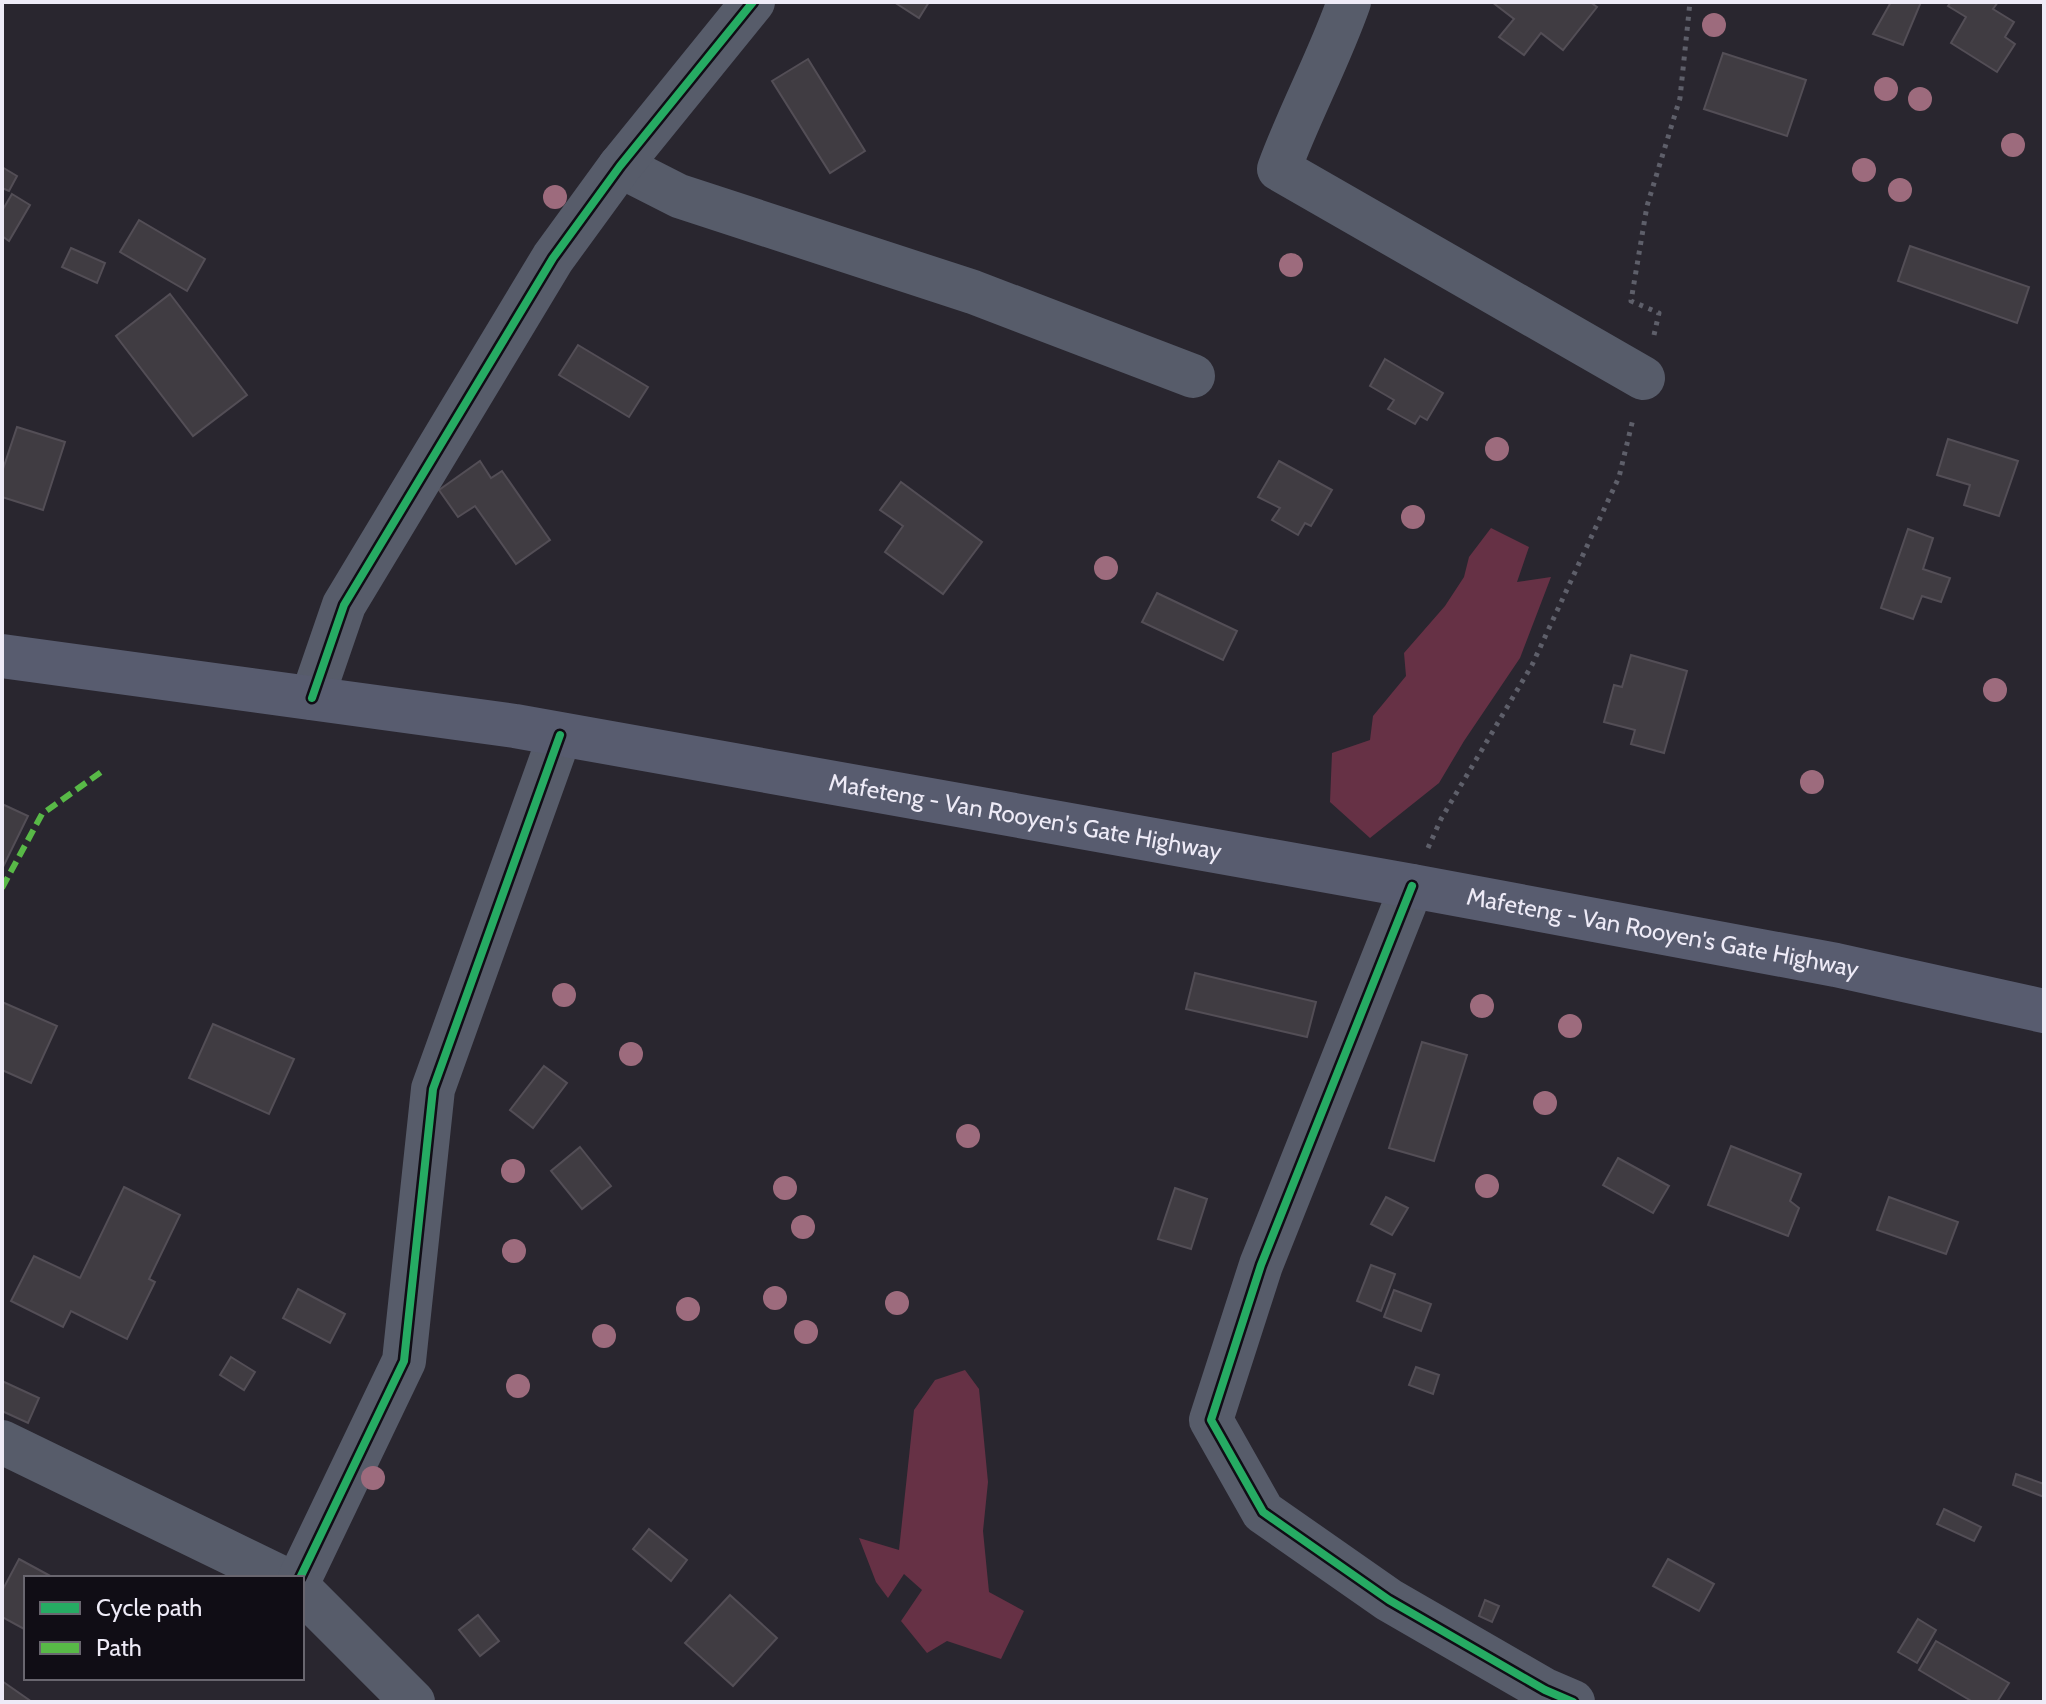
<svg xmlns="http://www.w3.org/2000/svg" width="2046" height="1704" font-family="Cabin,sans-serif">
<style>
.green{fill:#663145}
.building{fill:#403c42;stroke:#534e56;stroke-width:2}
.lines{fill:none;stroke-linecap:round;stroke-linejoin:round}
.path{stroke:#5e5f6a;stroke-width:5;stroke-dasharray:4 6;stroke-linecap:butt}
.minor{stroke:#575c6a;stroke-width:44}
.major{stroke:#585c6f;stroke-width:44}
.quiet{stroke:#58b947;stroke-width:6;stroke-dasharray:12 6;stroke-linecap:butt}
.cycleway-casing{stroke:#100d15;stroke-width:13}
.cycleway{stroke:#26ab63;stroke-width:8}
.tree{fill:#9d6b7d}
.labels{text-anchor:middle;stroke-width:6;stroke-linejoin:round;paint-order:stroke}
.street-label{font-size:24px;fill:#eeebf7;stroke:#100d15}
</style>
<rect width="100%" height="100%" fill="#29262f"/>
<!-- green -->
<g class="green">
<polygon points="1491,528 1529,547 1517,582 1551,577 1520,658 1464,741 1439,783 1370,838 1330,802 1332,753 1370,740 1373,716 1406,676 1404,653 1445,606 1464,577 1469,557"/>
<polygon points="965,1370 979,1389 988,1482 983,1531 989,1592 1024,1611 1001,1659 947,1641 927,1653 901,1621 922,1590 904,1574 888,1598 876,1582 859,1538 899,1550 914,1410 935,1380"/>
</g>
<!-- building -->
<g class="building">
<polygon points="894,2 929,2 919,18"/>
<polygon points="1492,2 1590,2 1597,7 1563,50 1541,33 1524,55 1499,37 1514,19"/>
<polygon points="1891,2 1921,2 1903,45 1873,34"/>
<polygon points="1951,2 1998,2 1993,9 2014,22 2005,37 2015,44 1997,72 1951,43 1966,17 1948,6"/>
<polygon points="1723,53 1806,80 1787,136 1704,109"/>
<polygon points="808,59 865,151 830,173 772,81"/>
<polygon points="2,167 17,176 9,191 2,188"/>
<polygon points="12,194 30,205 9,241 2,236 2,211"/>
<polygon points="139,220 205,259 187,291 120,252"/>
<polygon points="1910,246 2029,287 2017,323 1898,281"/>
<polygon points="71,248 105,263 97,283 62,267"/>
<polygon points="170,294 247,395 193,436 116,336"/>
<polygon points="578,345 648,387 629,417 559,375"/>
<polygon points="1385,359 1443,393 1427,420 1420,416 1415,424 1388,409 1394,400 1370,386"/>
<polygon points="17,427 65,442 43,510 2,497 2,472"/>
<polygon points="1948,439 2018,461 1999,516 1964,505 1970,485 1937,475"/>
<polygon points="480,461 491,478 502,471 550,540 516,564 475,506 458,517 439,490"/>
<polygon points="1279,461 1332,490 1311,526 1305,523 1298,535 1272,520 1280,508 1258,497"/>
<polygon points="901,482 982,542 943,594 885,552 903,526 880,510"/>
<polygon points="1908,529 1933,538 1923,569 1950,578 1941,602 1922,596 1913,619 1881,608"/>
<polygon points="1157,593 1237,631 1223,660 1142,622"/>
<polygon points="1631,655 1687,671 1664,753 1631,744 1635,730 1604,722 1614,685 1622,687"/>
<polygon points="2,804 28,816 2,869"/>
<polygon points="1195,973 1316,1002 1307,1037 1186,1009"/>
<polygon points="2,1002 57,1026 31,1083 2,1070"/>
<polygon points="213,1024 294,1059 269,1114 189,1078"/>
<polygon points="1422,1042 1467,1055 1434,1161 1389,1148"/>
<polygon points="544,1066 567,1083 533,1128 510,1110"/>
<polygon points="1731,1146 1801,1174 1790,1201 1799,1208 1788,1236 1708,1205"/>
<polygon points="580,1147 611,1186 582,1209 551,1171"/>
<polygon points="1618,1158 1669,1186 1653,1213 1603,1185"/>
<polygon points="124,1187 180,1215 149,1279 155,1282 127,1339 71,1311 63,1327 11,1301 34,1256 80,1278"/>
<polygon points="1175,1188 1207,1199 1191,1249 1158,1239"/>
<polygon points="1386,1197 1408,1208 1392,1235 1371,1224"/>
<polygon points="1889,1197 1958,1222 1946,1254 1877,1230"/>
<polygon points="1371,1265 1395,1274 1381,1311 1357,1301"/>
<polygon points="298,1289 345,1314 330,1343 283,1318"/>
<polygon points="1394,1290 1431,1304 1421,1331 1384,1317"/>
<polygon points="231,1357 255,1372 244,1390 220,1375"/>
<polygon points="1416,1367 1439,1375 1433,1394 1409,1385"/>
<polygon points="2,1381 39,1398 28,1423 2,1411"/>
<polygon points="2016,1474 2044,1484 2044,1497 2013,1485"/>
<polygon points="1944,1509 1981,1527 1974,1541 1937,1524"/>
<polygon points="649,1529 687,1560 671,1581 633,1549"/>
<polygon points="19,1559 54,1578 26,1578 26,1630 2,1617 2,1591"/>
<polygon points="1668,1559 1714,1584 1699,1611 1653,1586"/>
<polygon points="730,1595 777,1638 733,1686 685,1643"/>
<polygon points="1485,1600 1499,1606 1492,1622 1479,1616"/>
<polygon points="478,1615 499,1641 480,1656 459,1630"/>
<polygon points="1918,1619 1936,1630 1917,1663 1898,1652"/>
<polygon points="1936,1641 2009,1683 1997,1702 1973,1702 1919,1670"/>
<polygon points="2,1681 32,1702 2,1702"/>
</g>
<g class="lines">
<!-- path -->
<g class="path">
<polyline points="1654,335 1659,313 1631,301 1647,206 1680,98 1690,2"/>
<polyline points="1428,848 1441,819 1532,665 1619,477 1633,419"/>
</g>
<!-- minor -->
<g class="minor">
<path d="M1349,2C1329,59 1300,112 1279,169L1643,378"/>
<polyline points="620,166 679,196 973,292 1193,376"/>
<polyline points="312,698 344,605 553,258 620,166 753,2"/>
<polyline points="1412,886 1261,1265 1211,1420 1263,1512 1389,1600 1545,1690 1573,1702"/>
<polyline points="2,1442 282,1578"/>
<polyline points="300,1578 404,1361 433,1089 560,735"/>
<polyline points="302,1591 413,1702"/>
</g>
<!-- major -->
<path class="major" id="s1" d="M2,656L515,726L1412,886L1836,965L2044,1011"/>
<!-- quiet -->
<polyline class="quiet" points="2,888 42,814 104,770"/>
<defs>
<g id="cycleway">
<polyline points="312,698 344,605 553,258 620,166 753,2"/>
<polyline points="1412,886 1261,1265 1211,1420 1263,1512 1389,1600 1545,1690 1573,1702"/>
<polyline points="300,1578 404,1361 433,1089 560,735"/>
</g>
</defs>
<!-- cycleway casing -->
<use href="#cycleway" class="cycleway-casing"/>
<!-- cycleway -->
<use href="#cycleway" class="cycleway"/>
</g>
<!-- trees -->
<g class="tree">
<circle cx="1714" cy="25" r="12"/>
<circle cx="1886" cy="89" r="12"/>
<circle cx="1920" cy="99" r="12"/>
<circle cx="2013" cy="145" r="12"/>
<circle cx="1864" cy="170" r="12"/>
<circle cx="1900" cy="190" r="12"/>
<circle cx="555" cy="197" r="12"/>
<circle cx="1291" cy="265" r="12"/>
<circle cx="1497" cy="449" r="12"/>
<circle cx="1413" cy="517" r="12"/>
<circle cx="1106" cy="568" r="12"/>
<circle cx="1995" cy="690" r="12"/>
<circle cx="1812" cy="782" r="12"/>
<circle cx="564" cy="995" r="12"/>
<circle cx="1482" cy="1006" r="12"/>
<circle cx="1570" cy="1026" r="12"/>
<circle cx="631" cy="1054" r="12"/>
<circle cx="1545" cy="1103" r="12"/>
<circle cx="968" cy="1136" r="12"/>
<circle cx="513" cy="1171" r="12"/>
<circle cx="1487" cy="1186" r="12"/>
<circle cx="785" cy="1188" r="12"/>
<circle cx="803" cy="1227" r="12"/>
<circle cx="514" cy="1251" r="12"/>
<circle cx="775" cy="1298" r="12"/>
<circle cx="897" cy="1303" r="12"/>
<circle cx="688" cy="1309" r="12"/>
<circle cx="806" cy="1332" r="12"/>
<circle cx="604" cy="1336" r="12"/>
<circle cx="518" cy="1386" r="12"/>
<circle cx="373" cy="1478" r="12"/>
</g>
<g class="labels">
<!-- street labels -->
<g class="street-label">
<text dy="8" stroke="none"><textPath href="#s1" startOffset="1036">Mafeteng - Van Rooyen's Gate Highway</textPath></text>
<text dy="8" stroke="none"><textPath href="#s1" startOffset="1684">Mafeteng - Van Rooyen's Gate Highway</textPath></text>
</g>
</g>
<!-- border -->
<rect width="2046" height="1704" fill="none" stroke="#eeebf7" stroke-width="8"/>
<!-- legend -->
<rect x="24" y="1576" width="280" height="104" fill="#100d15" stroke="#69666f" stroke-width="2"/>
<rect x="40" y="1602" width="40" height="12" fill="#26ab63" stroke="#69666f" stroke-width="2"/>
<text x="96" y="1616" font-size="24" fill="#eeebf7">Cycle path</text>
<rect x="40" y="1642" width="40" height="12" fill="#58b947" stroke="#69666f" stroke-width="2"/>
<text x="96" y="1656" font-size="24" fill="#eeebf7">Path</text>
</svg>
